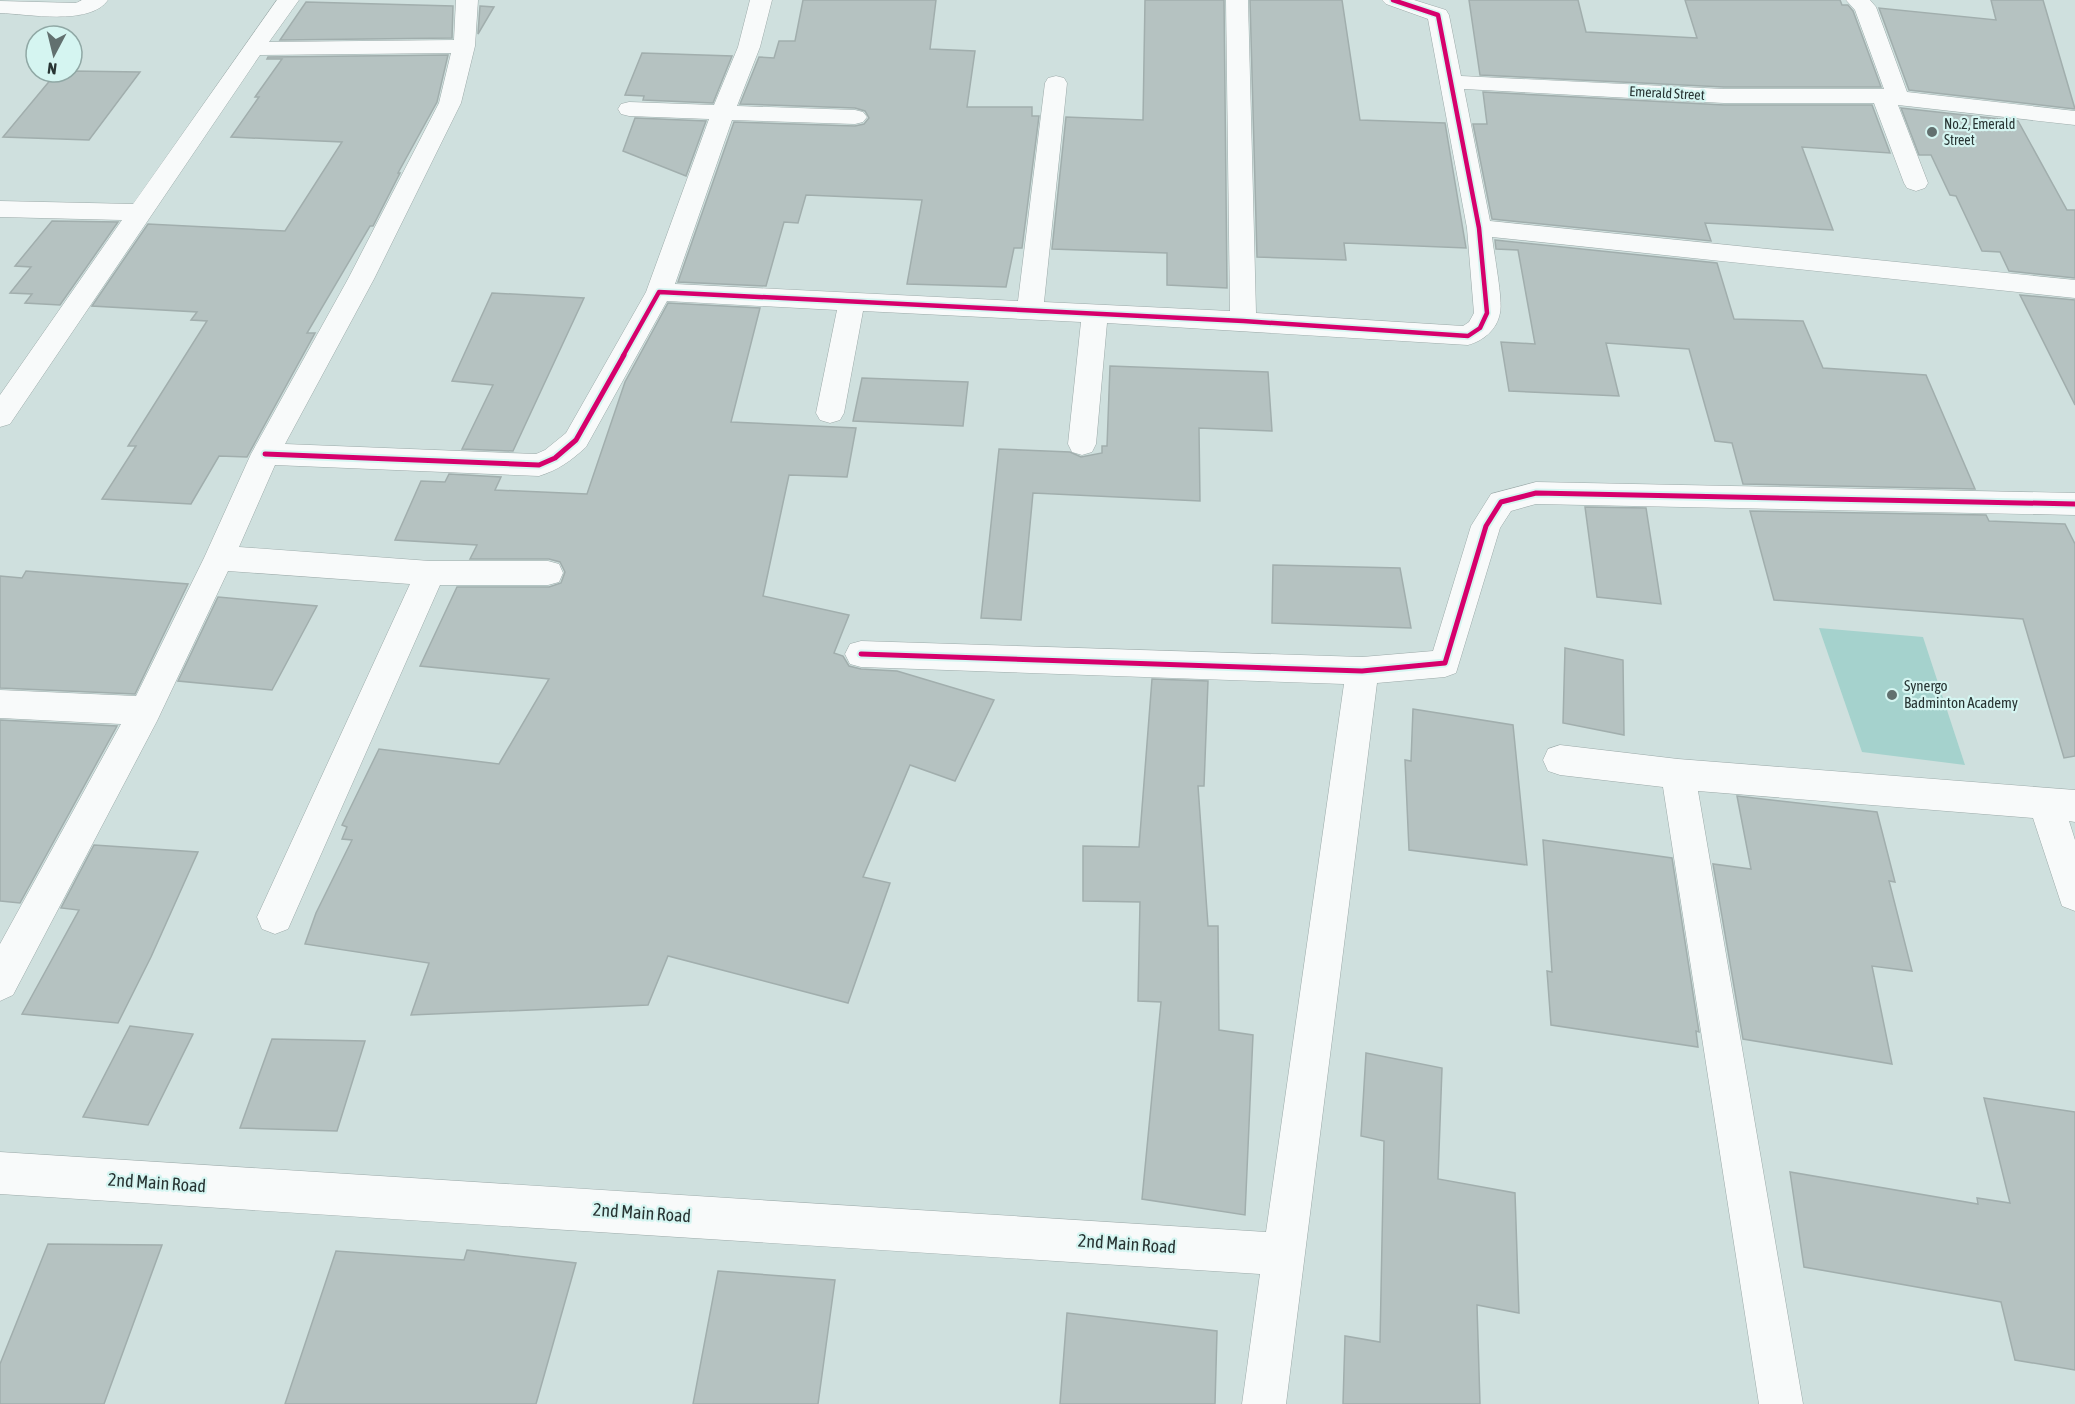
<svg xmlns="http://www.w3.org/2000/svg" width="2075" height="1404" font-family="'Asap Condensed',sans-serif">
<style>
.green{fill:#a5d2cd}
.building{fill:#b5c2c1;stroke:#a1aead;stroke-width:1.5}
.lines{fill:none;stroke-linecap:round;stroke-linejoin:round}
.minor-casing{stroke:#9caaa9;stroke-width:1}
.minor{fill:#f8fafa;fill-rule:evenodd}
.cycleway-far1-casing{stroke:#d5f5f1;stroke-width:8}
.cycleway-casing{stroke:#d5f5f1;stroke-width:9}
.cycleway-far1{stroke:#d6006c;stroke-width:4.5}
.cycleway{stroke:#d6006c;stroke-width:5}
.poi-dot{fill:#62706f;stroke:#d5f5f1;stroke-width:2}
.labels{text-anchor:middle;stroke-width:4.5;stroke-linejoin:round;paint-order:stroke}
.far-street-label{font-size:14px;fill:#283433;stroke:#d5f5f1}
.far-poi-label{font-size:14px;fill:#283433;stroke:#d5f5f1;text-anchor:start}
.poi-label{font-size:15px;fill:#283433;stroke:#d5f5f1;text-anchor:start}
.near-street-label{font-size:18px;fill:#283433;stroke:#d5f5f1}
</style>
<rect width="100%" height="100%" fill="#cfe0de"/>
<!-- green -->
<polygon class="green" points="1819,628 1923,637 1965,765 1862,752"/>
<!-- building -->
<g class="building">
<polygon points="803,0 936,0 930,49 975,51 967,107 1032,107 1032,116 1039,116 1022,248 1014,248 1006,287 907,284 922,200 806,195 798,223 784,222 766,286 678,282 734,122 855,126 864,124 869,118 865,111 855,108 740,104 759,57 774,58 779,41 795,41"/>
<polygon points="1145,0 1224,0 1227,288 1167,285 1167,253 1052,249 1066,117 1143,120"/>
<polygon points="1250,0 1342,0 1360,120 1445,123 1466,248 1344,243 1346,260 1257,257"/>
<polygon points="1469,0 1578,0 1586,32 1697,38 1685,0 1840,0 1842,5 1848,5 1853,11 1881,87 1724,87 1480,75"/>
<polygon points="1991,0 2043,0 2075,109 1909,90 1879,8 1996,20"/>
<polygon points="306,2 453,6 452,38 280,40"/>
<polygon points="480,6 494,7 478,34"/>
<polygon points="642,53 732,56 713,103 643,100 644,96 625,95"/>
<polygon points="448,55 437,102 398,173 400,173 373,226 370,226 307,333 315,333 247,457 219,456 191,504 102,499 136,446 128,446 207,321 191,320 197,312 92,306 148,224 285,231 342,142 231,137 259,97 255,97 282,59 267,59 268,57"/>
<polygon points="72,71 140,72 89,140 3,137 57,72"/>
<polygon points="1483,92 1724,105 1872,105 1890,153 1802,147 1833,230 1705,223 1711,241 1492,219 1473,124 1487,124"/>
<polygon points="1901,108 2018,121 2067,210 2075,210 2075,278 2009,271 2000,252 1982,251 1956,196 1950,195 1931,155 1919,155"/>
<polygon points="635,118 706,121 686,176 623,151"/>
<polygon points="52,221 118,222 60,305 25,303 32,294 10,293 31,267 15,266"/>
<polygon points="1495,240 1717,263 1734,319 1803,321 1823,368 1926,375 1975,489 1743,484 1732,443 1715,441 1689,349 1606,343 1619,396 1509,391 1501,342 1535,344 1518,250 1496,249"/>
<polygon points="492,293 584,298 513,451 462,449 493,385 452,381"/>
<polygon points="2020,295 2075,300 2075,405"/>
<polygon points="668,303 760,308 731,422 856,428 847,477 789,475 763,596 849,615 834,653 843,656 849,666 861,669 897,671 994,700 955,781 910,765 863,877 890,883 848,1003 668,956 648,1005 411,1015 429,963 305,944 316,913 352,840 342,839 347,827 342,825 379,749 499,764 549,679 420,666 457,587 549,587 561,583 565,572 560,562 549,559 470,559 477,545 395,540 421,481 445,482 449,474 501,477 495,490 587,494 625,382"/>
<polygon points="1110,366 1268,372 1272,431 1199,428 1200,501 1033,493 1021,620 981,618 999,449 1070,452 1081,457 1102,453 1102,446 1107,446"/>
<polygon points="862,378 968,382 963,426 853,421"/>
<polygon points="1585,507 1646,508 1661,604 1597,597"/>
<polygon points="1750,511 1986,515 1989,521 2065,524 2075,544 2075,756 2064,758 2023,619 1774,600"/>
<polygon points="1273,565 1400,568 1411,628 1272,623"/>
<polygon points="26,571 188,584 135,694 0,688 0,576 22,578"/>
<polygon points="218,597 317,606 272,690 178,681"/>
<polygon points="1565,648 1623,660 1624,735 1563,723"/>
<polygon points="1152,679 1208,681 1204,786 1198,786 1208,926 1218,926 1219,1030 1253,1035 1245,1215 1142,1199 1161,1002 1138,1001 1140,902 1083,901 1083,846 1139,847"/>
<polygon points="1413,709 1513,725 1527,865 1409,850 1405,760 1411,761"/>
<polygon points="0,720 117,726 20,903 0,901"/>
<polygon points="1737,796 1877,812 1895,882 1889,881 1912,971 1872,966 1892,1064 1743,1039 1713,864 1751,869"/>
<polygon points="1543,840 1672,858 1699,1032 1696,1031 1698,1047 1551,1025 1547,971 1552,972"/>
<polygon points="94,845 198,852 151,957 118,1023 22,1014 79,910 61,908"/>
<polygon points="130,1026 193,1034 148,1125 83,1117"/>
<polygon points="272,1039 365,1041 337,1131 240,1128"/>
<polygon points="1366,1053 1442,1068 1438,1179 1515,1193 1519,1313 1477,1305 1480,1404 1343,1404 1345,1336 1380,1342 1384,1141 1361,1136"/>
<polygon points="1984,1098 2075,1112 2075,1370 2015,1360 2001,1302 1804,1267 1790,1172 1978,1204 1977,1198 2010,1203"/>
<polygon points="48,1244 162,1245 104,1404 0,1404 0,1364"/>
<polygon points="467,1250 576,1263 536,1404 285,1404 336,1251 464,1260"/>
<polygon points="718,1271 835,1280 818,1404 693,1404"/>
<polygon points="1067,1313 1217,1331 1215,1404 1060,1404"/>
</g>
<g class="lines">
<defs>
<g id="minor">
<path d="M82,0H108C90,26 28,14 0,13V1L76,3Z"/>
<path d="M277,0H299L269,42L454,40L456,0H478L475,46L461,103L374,279L285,444L536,454L545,450L566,433L646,292L709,119L629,116L621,114L618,109L621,104L629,102L714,105L738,47L750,0H772L760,47L737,106L855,110L863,112L867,117L863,122L855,124L732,120L675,284L1018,301L1045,83L1048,78L1056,76L1064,78L1067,83L1044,302L1230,311L1226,0H1248L1256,313L1463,326L1469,322L1474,313L1467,228L1428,19L1386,4L1382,0H1414L1446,10L1449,15L1461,76L1724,89H1884L1855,10L1846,0H1870L1876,7L1907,92L2075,111V125L1898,105L1928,183L1925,188L1916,191L1907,188L1904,183L1874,103H1724L1464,89L1490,221L2075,280V298L1492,237C1494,254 1503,300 1500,313C1497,330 1483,341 1468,345L1107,323L1096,444L1092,452L1082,455L1072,452L1068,444L1081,322L863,311L844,413L840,420L830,423L820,420L816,413L837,310L667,301L586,447C571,461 558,470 539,476L275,465L239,547L430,561H548L559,564L563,573L559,582L548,585H440L288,929L275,934L262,929L257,917L410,584L228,571L157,721L13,995L0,1001V944L121,724L0,718V690L136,696L204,558L251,454L348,279L439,103L451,53L260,55L10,424L0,427V395L122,220L0,217V201L133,204Z"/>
<polygon points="1536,482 2075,493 2075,515 1536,504 1511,511 1500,528 1456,673 1445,677 1377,683 1286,1404 1242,1404 1260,1274 0,1194 0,1152 1266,1232 1344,684 861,667 850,664 845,654 850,644 861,641 1362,657 1433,651 1471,526 1491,494"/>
<polygon points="1560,745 1678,759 2075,790 2075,822 2069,821 2075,840 2075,911 2062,906 2033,818 1698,791 1803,1404 1759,1404 1663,787 1560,775 1548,771 1543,760 1548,749"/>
</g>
</defs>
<!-- minor casing -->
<use href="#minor" class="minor-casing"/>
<!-- minor -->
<use href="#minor" class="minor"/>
<defs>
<polyline id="cycleway-far1" points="623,356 659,292 1243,321 1468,336 1480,328 1487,313 1479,228 1438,15 1393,0"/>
<g id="cycleway">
<polyline points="265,454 539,465 555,458 576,440 624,355"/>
<polyline points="861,654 1362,671 1445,663 1486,526 1501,502 1536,493 2075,504"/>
</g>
</defs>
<!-- cycleway-far1 casing -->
<use href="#cycleway-far1" class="cycleway-far1-casing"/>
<!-- cycleway casing -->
<use href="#cycleway" class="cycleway-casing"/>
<!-- cycleway-far1 -->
<use href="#cycleway-far1" class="cycleway-far1"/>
<!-- cycleway -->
<use href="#cycleway" class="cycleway"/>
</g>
<!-- markers -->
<g class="poi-dot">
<circle cx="1932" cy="132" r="6"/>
<circle cx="1892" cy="695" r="6"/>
</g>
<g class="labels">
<!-- far-street labels -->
<g class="far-street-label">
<text transform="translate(1667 93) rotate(3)" y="5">Emerald Street</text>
</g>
<!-- far-poi labels -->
<g class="far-poi-label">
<text x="1944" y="129">No.2, Emerald<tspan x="1944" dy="16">Street</tspan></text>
</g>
<!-- poi labels -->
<g class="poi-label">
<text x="1904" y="691">Synergo<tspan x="1904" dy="17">Badminton Academy</tspan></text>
</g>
<!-- near-street labels -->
<g class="near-street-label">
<text transform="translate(157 1183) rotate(4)" y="6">2nd Main Road</text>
<text transform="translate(642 1213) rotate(4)" y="6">2nd Main Road</text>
<text transform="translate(1127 1244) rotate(4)" y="6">2nd Main Road</text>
</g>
</g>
<!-- north arrow -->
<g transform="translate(54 54) rotate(187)"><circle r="28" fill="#d5f5f1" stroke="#90a8a5" stroke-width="1.5"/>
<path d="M0-4.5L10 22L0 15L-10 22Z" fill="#62706f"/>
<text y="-9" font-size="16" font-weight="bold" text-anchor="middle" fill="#283433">N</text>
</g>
</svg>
